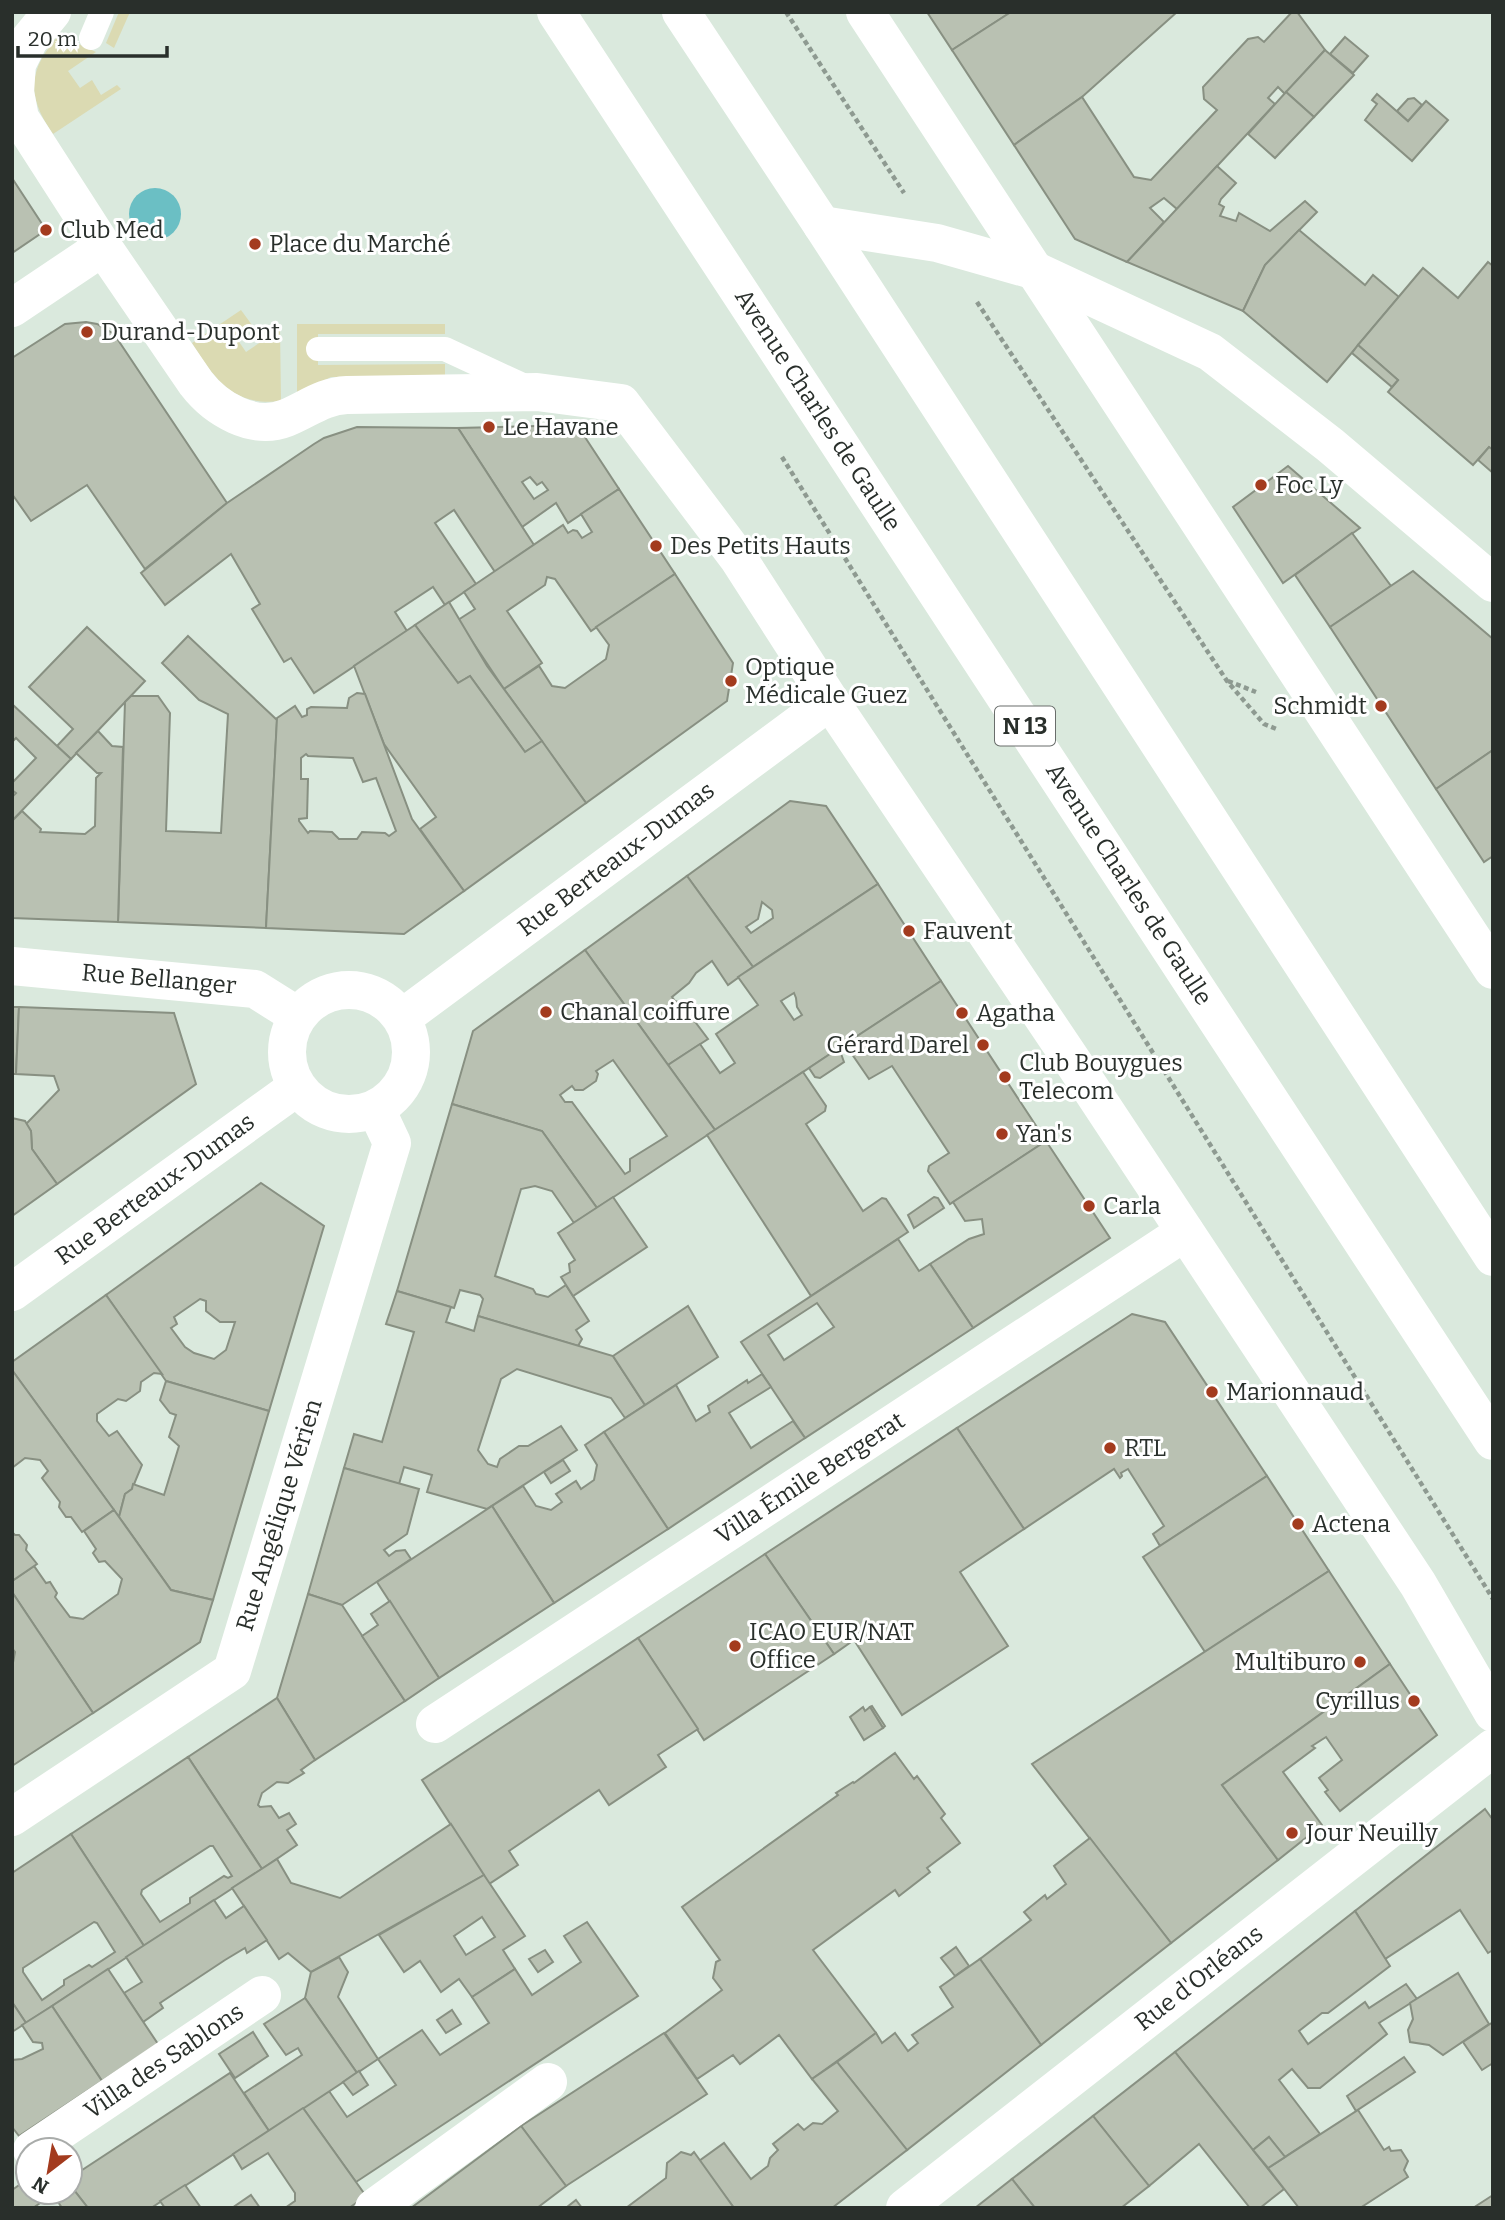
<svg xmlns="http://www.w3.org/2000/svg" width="1505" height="2220" font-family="Bitter,serif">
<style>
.green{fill:#dbdab2}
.water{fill:#6bbfc4}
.building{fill:#b9c1b2;stroke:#889082;stroke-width:2;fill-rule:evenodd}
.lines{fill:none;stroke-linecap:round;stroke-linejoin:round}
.path{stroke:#8e9a91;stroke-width:4.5;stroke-dasharray:5 3.5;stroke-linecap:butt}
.lane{stroke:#fff;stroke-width:24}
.street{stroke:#fff;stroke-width:38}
.primary{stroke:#fff;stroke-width:38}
.poi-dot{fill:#a33b1e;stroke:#fff;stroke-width:2.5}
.labels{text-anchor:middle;stroke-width:6;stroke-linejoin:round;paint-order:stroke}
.shield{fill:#fff;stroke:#696d6b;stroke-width:2}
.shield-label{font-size:23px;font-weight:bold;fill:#292f2b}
.poi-label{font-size:24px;fill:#292f2b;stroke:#fff;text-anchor:start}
.street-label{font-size:24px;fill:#292f2b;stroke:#fff}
</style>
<rect width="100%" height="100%" fill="#dae9dd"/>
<!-- green -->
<g class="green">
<polygon points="119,12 130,12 114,48 106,43"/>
<path d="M59,35L96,52L68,71L80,88L92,80L101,95L117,85L121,89L53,134C26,95 28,70 59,35Z"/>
<path d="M241,310L252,325L235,336L246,352L280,329L281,401C234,407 214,379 192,343Z"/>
<polygon points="297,324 445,324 445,334 318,334 318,365 445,364 445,376 331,377 297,394"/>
</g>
<!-- water -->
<circle class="water" cx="155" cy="214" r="26"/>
<!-- building -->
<g class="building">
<polygon points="927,12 1011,12 952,50"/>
<polygon points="1011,12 1177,12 1082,97 1014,145 952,50"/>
<polygon points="1292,12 1297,12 1325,50 1285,94 1278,87 1268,98 1275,104 1177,209 1164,198 1150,208 1164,222 1127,262 1075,239 1014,145 1082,97 1134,177 1151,180 1217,110 1204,99 1203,87 1248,39 1258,37 1264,42"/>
<polygon points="1345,37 1368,56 1353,73 1330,54"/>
<polygon points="1325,50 1354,75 1314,117 1286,92"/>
<polygon points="1286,92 1314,117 1275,158 1248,134"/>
<polygon points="1377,94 1408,121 1426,101 1448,120 1412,161 1365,120 1377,104 1372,100"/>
<polygon points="1414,98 1422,105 1408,121 1397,111 1408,99"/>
<polygon points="1217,166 1236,183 1221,199 1219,204 1224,207 1220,216 1236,221 1239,213 1270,231 1305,201 1317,212 1265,265 1243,311 1127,262"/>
<polygon points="12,178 46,230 12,253"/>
<polygon points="1299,230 1365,285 1373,275 1399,297 1327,382 1243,311 1265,265"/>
<polygon points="1488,262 1493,266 1493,450 1489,447 1473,465 1388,392 1398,380 1358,345 1423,268 1458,298"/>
<polygon points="86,322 97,324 114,334 227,503 145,569 87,485 31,521 12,494 12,358 65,324"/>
<polygon points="1358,345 1398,380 1392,387 1352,353"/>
<path d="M577,425L619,489L568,523L556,503L522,527L458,428ZM530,477L537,485L542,482L548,490L534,499L522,482Z"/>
<polygon points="357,427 458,428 534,545 495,572 454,510 435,523 476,584 445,605 433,587 395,612 407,631 314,693 291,658 284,662 252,609 260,604 231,554 165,605 141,573 227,503 314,444 324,438"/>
<polygon points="1489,447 1493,450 1493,473 1478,460"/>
<polygon points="1288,466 1360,528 1283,583 1233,507"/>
<polygon points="619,489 675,574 591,631 555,579 547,577 545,585 507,611 542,663 504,689 458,620 475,609 464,592 563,525 568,533 573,530 577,531 582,538 592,532 581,514"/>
<polygon points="1352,533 1391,586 1330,627 1295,575"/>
<polygon points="1413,571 1493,639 1493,750 1436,789 1330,627"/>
<polygon points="675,574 733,663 727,701 586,803 504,689 539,666 552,686 565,688 606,659 609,645 596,627"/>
<polygon points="449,602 487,666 542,741 525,752 470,676 458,683 415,625"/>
<polygon points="415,625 458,683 470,676 525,752 542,741 586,803 464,891 420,829 436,817 384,744 354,666"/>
<polygon points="87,627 145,681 71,759 57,746 73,729 29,687"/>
<polygon points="188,636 277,720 266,928 118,922 125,702 131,696 158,696 170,713 166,831 221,833 228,714 199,700 162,663"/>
<path d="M357,693L365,694L412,819L464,891L404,934L266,928L277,718L295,706L302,717L307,715V709L311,707L347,708L349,698ZM306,754L308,756L353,758L363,782L376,778L396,831L389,836L385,833L362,832L357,839H339L332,832L310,831L308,833L299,821V819L307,818L308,779H301V758Z"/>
<polygon points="12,704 71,759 12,821 12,797 16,793 12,790 12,783 36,758 16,738 12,742"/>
<polygon points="98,731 112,746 123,747 118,922 12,918 12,821 22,811 41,829 40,832 85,834 95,826 96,778 101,773 97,773 76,753"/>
<polygon points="1493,750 1493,856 1484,862 1436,789"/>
<path d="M790,801L826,806L878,884L753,967L687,876ZM762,902L772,910L773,918L751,933L746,927L758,919Z"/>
<polygon points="687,876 753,967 728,985 712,961 696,973 689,983 672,997 675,1001 681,1003 708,1039 668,1065 585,950"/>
<path d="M878,884L941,981L715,1130L668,1065L700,1044L720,1073L735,1063L716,1034L758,1005L738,977ZM794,993L796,998L797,1007L802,1015L794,1020L781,1001Z"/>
<path d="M585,950L715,1130L597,1208L542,1131L452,1104L473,1031ZM613,1060L667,1136L630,1159V1171L625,1174L572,1102H565L560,1095L572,1086L575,1090H583L596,1081L598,1074L596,1071Z"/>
<polygon points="941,981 1046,1141 950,1204 928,1171 929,1166 949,1153 892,1066 869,1079 845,1044"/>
<polygon points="12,1007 19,1007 16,1074 12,1074"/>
<polygon points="19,1007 174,1013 196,1084 57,1184 32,1149 31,1131 26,1124 59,1090 54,1076 16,1074"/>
<polygon points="839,1048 844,1062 820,1078 815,1077 809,1068"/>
<polygon points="803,1072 826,1106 825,1111 806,1124 863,1211 882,1198 886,1199 908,1232 811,1296 707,1135"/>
<polygon points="452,1104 542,1131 597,1208 574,1223 552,1191 535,1186 521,1189 495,1276 533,1289 536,1294 548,1297 566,1285 589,1321 576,1330 582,1339 578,1346 478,1316 483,1299 480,1295 460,1290 454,1308 397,1291"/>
<polygon points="12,1118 25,1121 31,1131 32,1149 57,1184 12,1216"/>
<polygon points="1046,1141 1110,1238 973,1328 930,1264 969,1239 984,1234 982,1219 965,1221 953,1202"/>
<path d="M261,1183L324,1226L269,1411L166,1381L106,1295ZM200,1299L206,1301V1311L220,1322H235L226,1350L214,1359L194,1353L185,1347L171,1328L177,1324L174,1317Z"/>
<polygon points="613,1197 647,1247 573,1296 561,1277 570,1272 569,1264 575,1260 558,1233"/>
<polygon points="934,1197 938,1198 944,1208 914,1228 908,1215"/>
<path d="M898,1239L919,1271L930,1264L973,1328L805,1438L741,1342ZM817,1303L834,1327L784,1360L768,1335Z"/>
<polygon points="397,1291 451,1307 446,1322 474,1331 478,1316 613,1356 645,1405 625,1418 611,1398 517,1369 501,1379 478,1450 488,1464 497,1467 500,1459 519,1446 528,1446 561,1426 577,1450 487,1509 427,1492 432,1475 404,1467 399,1484 344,1468 354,1434 382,1442 414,1332 386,1324"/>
<polygon points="106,1295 162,1374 154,1373 141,1382 140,1391 126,1401 118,1399 97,1414 97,1421 109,1436 117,1431 142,1465 132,1489 125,1494 119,1517 12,1370 12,1362"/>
<polygon points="688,1306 718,1357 645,1405 613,1356"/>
<polygon points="1132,1314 1165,1322 1267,1476 1160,1546 1153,1534 1164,1526 1128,1469 1121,1473 1122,1476 1120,1478 1114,1469 1024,1529 957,1428"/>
<polygon points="12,1370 114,1510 82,1532 71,1517 66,1517 59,1507 60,1502 42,1478 48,1471 40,1460 25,1458 12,1468"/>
<polygon points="762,1374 771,1387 729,1413 751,1448 793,1421 805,1438 668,1529 604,1432 676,1385 696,1421 710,1412 708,1406 747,1380 748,1383"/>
<polygon points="166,1381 269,1411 213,1600 171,1590 119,1517 125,1494 132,1489 133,1484 164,1495 179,1446 169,1437 176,1415 170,1413 160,1400"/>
<polygon points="957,1428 1024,1529 960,1572 1008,1646 902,1715 854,1640 834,1654 765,1554"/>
<polygon points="604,1432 668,1529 554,1603 492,1506 523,1486 536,1506 551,1510 562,1502 556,1494 576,1481 581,1489 594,1480 597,1465 585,1445"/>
<polygon points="563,1460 570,1471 551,1483 544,1472"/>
<polygon points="344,1468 419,1489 407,1534 384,1550 389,1556 396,1551 405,1550 411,1559 342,1605 308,1594"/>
<polygon points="1267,1476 1329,1571 1205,1652 1143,1557"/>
<polygon points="492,1506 554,1603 439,1678 377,1582"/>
<polygon points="114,1510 171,1590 213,1600 200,1642 93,1713 12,1592 12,1581 34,1566 46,1583 50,1582 57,1593 55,1597 70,1617 83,1619 118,1594 122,1579 105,1561 99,1562 93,1553 96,1549 84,1531"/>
<polygon points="12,1532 15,1535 19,1535 27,1545 26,1550 37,1564 12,1581"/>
<polygon points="765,1554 834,1654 704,1740 638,1638"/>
<polygon points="1329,1571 1390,1664 1222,1785 1278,1860 1171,1943 1032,1764"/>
<polygon points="12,1592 93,1713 12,1766 12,1668 15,1652 12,1648"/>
<polygon points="308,1594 342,1605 405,1701 315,1760 277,1698"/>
<polygon points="390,1601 439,1678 405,1701 362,1636 378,1625 371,1614"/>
<polygon points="638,1638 698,1729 658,1755 666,1767 609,1805 599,1790 509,1851 518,1865 489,1884 422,1780"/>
<polygon points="1390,1664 1437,1735 1340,1811 1325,1792 1328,1790 1319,1778 1342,1760 1326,1737 1312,1746 1315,1748 1283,1772 1322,1825 1278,1860 1222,1785"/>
<polygon points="277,1698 315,1760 301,1770 304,1773 288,1783 277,1782 262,1793 258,1805 260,1807 271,1806 279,1818 289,1813 296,1824 287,1830 297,1845 262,1869 188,1757"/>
<polygon points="872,1706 885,1726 883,1728 870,1707"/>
<polygon points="863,1707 865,1711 870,1707 883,1728 864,1740 850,1717"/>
<polygon points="895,1753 914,1779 917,1776 945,1814 941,1818 960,1843 927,1868 930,1872 899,1896 895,1890 813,1950 876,2033 812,2079 779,2035 740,2064 733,2055 697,2079 665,2033 722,1990 713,1978 716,1962 720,1960 682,1907 838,1795 836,1793 853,1782 854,1783"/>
<path d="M188,1757L262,1869L144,1946L71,1834ZM210,1846H213L232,1876L228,1878L224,1876L190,1898V1903L160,1922L141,1894L142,1890Z"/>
<polygon points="1485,1809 1493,1820 1493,1950 1488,1953 1460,1910 1385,1959 1355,1911"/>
<polygon points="451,1824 484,1875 311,1972 288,1953 279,1959 232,1888 277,1859 291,1883 340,1898"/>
<path d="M71,1834L144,1946L26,2023L12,2002V1873ZM94,1922L97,1923L115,1952L92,1967L89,1965L64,1980V1985L42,2000L23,1972V1968Z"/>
<polygon points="1090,1838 1171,1943 1041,2045 980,1959 1031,1920 1024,1912 1045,1895 1047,1899 1066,1884 1054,1866"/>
<path d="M484,1875L525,1936L503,1950L515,1969L472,1997L459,1979L441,1992L420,1961L404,1972L379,1935ZM482,1917L495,1937L466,1955L454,1936Z"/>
<polygon points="214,1900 226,1918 244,1906 267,1940 247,1953 245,1948 225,1960 160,2003 163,2008 143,2022 124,1993 142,1982 126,1957"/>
<polygon points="1355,1911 1390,1966 1328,2013 1322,2013 1299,2031 1308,2044 1365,2002 1369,2008 1406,1984 1417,1999 1379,2023 1387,2034 1320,2088 1308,2088 1292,2069 1279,2080 1320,2134 1285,2157 1269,2137 1253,2150 1175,2052"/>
<polygon points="587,1922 638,1996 356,2182 303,2108 329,2091 347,2117 396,2085 378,2059 422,2030 440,2055 489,2023 472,1997 515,1969 532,1995 581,1962 564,1936"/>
<polygon points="956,1947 969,1966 955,1976 941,1958"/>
<polygon points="545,1950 553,1962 538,1972 529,1959"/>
<polygon points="339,1957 348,1972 338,1997 378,2059 357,2073 305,1998 311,1972"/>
<polygon points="980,1959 1041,2045 907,2150 837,2062 876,2033 882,2043 895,2033 908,2051 918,2043 912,2035 953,2007 940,1987"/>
<polygon points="108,1969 158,2044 102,2081 52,2006"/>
<polygon points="1458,1973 1489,2024 1443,2055 1429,2045 1410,2042 1408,2030 1413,2019 1410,2003"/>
<polygon points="305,1998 357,2073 269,2131 244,2093 302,2055 298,2048 286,2055 264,2024"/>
<polygon points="12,2002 26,2023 12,2032"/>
<polygon points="52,2006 102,2081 19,2136 12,2127 12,2060 22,2059 43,2049 42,2043 33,2042 22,2025"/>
<polygon points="452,2010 461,2024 446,2033 437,2020"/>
<polygon points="1493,2022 1493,2063 1482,2070 1463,2042"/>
<polygon points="253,2032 268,2056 235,2078 219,2054"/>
<polygon points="664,2033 707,2094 566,2186 521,2126"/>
<polygon points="1175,2052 1284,2189 1260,2208 1250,2208 1199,2144 1149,2186 1093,2116"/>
<polygon points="1404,2057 1415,2072 1356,2111 1347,2096"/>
<polygon points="837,2062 907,2150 832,2208 734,2208 699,2161 724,2143 751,2179 768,2166 770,2158 778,2150 773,2144 798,2124 804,2130 813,2123 822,2124 838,2111 812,2079"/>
<polygon points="359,2071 368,2085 353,2095 343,2082"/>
<polygon points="230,2073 269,2131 151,2208 88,2208 70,2185 70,2178"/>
<polygon points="303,2108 366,2196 349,2208 285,2208 295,2201 295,2193 268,2153 242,2169 233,2154"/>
<polygon points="1358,2110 1384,2150 1389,2147 1391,2151 1401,2150 1408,2161 1404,2170 1408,2177 1360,2208 1299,2208 1268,2168"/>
<polygon points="1093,2116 1149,2186 1121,2208 1035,2208 1012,2179"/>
<polygon points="521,2126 566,2186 537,2208 411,2208"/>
<polygon points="1269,2137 1285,2157 1268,2168 1253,2150"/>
<polygon points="681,2152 691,2155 694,2152 734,2208 626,2208 666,2178 667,2163"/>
<polygon points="28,2179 28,2192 70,2192 70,2185 88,2208 62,2208 53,2194 33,2208 12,2208 12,2190"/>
<polygon points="1012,2179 1035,2208 975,2208"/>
<polygon points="185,2185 201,2208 165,2208 160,2201"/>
<polygon points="251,2195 260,2208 232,2208"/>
<polygon points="1493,2195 1493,2208 1473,2208"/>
<polygon points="576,2200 582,2208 567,2208 567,2207"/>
</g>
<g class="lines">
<!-- path -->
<g class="path">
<polyline points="786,12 904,193"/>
<polyline points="977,302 1227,681 1264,724 1279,730"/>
<polyline points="782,457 1493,1599"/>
<polyline points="1228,681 1256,692"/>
</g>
<!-- lane -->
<g class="lane">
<polyline points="91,38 102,12"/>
<polyline points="318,349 445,349 529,388"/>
</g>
<!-- street -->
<g class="street">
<path d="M52,12L29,40L17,64L15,92L20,118L103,247L196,383C216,409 253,431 286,418C308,409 323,396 347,395L537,392L621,403L738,558L830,701L1077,1068L1418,1584L1493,1713"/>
<polyline points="865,12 1493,970"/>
<polyline points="822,225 937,243 1036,271 1210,352 1330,445 1493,583"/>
<polyline points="12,308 103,247"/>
<polyline points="12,966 255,989 298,1016"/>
<circle cx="349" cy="1052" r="62"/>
<polyline points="402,1018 830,701"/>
<polyline points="12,1292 297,1087"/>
<polyline points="435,1724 1185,1232"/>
<polyline points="12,1817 232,1671 392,1143 376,1109"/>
<polyline points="32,2150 262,1995"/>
<polyline points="374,2208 548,2082"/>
<polyline points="905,2208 1493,1748"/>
</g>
<!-- primary -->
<g class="primary">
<polyline points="556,12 1493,1441"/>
<polyline points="681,12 822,225 1493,1257"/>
</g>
</g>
<!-- markers -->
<g class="poi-dot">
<circle cx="46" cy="230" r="7"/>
<circle cx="255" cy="244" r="7"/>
<circle cx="87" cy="332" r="7"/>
<circle cx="489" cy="427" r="7"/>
<circle cx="1261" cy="485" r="7"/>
<circle cx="656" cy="546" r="7"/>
<circle cx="731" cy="681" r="7"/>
<circle cx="1381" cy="706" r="7"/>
<circle cx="909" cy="931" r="7"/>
<circle cx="546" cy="1012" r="7"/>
<circle cx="962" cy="1013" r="7"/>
<circle cx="983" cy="1045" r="7"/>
<circle cx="1005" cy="1077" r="7"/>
<circle cx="1002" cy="1134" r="7"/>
<circle cx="1089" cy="1206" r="7"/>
<circle cx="1212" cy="1392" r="7"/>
<circle cx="1110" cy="1448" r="7"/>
<circle cx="1298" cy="1524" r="7"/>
<circle cx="735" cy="1646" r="7"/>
<circle cx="1360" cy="1662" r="7"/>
<circle cx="1414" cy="1701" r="7"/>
<circle cx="1292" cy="1833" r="7"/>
</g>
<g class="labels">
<!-- shield labels -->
<rect class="shield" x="995" y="706.5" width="60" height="39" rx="5"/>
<g class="shield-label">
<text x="1025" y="734">N 13</text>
</g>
<!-- poi labels -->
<g class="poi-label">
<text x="60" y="238">Club Med</text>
<text x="269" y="252">Place du Marché</text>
<text x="101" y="340">Durand-Dupont</text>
<text x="503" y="435">Le Havane</text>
<text x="1275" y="493">Foc Ly</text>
<text x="670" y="554">Des Petits Hauts</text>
<text x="745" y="675">Optique<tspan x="745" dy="28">Médicale Guez</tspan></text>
<text x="1367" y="714" text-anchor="end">Schmidt</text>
<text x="923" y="939">Fauvent</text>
<text x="560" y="1020">Chanal coiffure</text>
<text x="976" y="1021">Agatha</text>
<text x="969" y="1053" text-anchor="end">Gérard Darel</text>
<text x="1019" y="1071">Club Bouygues<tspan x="1019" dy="28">Telecom</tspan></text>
<text x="1016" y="1142">Yan's</text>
<text x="1103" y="1214">Carla</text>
<text x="1226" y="1400">Marionnaud</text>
<text x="1124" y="1456">RTL</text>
<text x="1312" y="1532">Actena</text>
<text x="749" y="1640">ICAO EUR/NAT<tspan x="749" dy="28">Office</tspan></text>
<text x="1346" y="1670" text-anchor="end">Multiburo</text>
<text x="1400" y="1709" text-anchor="end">Cyrillus</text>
<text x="1306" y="1841">Jour Neuilly</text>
</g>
<!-- street labels -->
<g class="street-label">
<text transform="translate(818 410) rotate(57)" y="8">Avenue Charles de Gaulle</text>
<text transform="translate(616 859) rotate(-37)" y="8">Rue Berteaux-Dumas</text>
<text transform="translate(1129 884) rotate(57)" y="8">Avenue Charles de Gaulle</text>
<text transform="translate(159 979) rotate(5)" y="8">Rue Bellanger</text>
<text transform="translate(155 1189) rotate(-36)" y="8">Rue Berteaux-Dumas</text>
<text transform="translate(810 1478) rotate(-33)" y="8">Villa Émile Bergerat</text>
<text transform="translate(279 1515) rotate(-73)" y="8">Rue Angélique Vérien</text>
<text transform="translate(1199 1978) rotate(-38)" y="8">Rue d'Orléans</text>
<text transform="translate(164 2061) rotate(-34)" y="8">Villa des Sablons</text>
</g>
</g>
<!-- border -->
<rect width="1505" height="2220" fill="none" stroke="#292f2b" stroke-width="28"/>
<!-- north arrow -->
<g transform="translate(49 2171) rotate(211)"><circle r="33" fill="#ffffff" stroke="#a9acaa" stroke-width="2"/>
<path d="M0-5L12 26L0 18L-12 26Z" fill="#a33b1e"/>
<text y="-10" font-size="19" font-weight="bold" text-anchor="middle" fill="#292f2b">N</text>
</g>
<!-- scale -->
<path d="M18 46v10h149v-10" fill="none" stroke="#292f2b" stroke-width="3.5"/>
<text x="28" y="46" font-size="21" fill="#292f2b" stroke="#ffffff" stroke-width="5" paint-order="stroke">20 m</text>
</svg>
